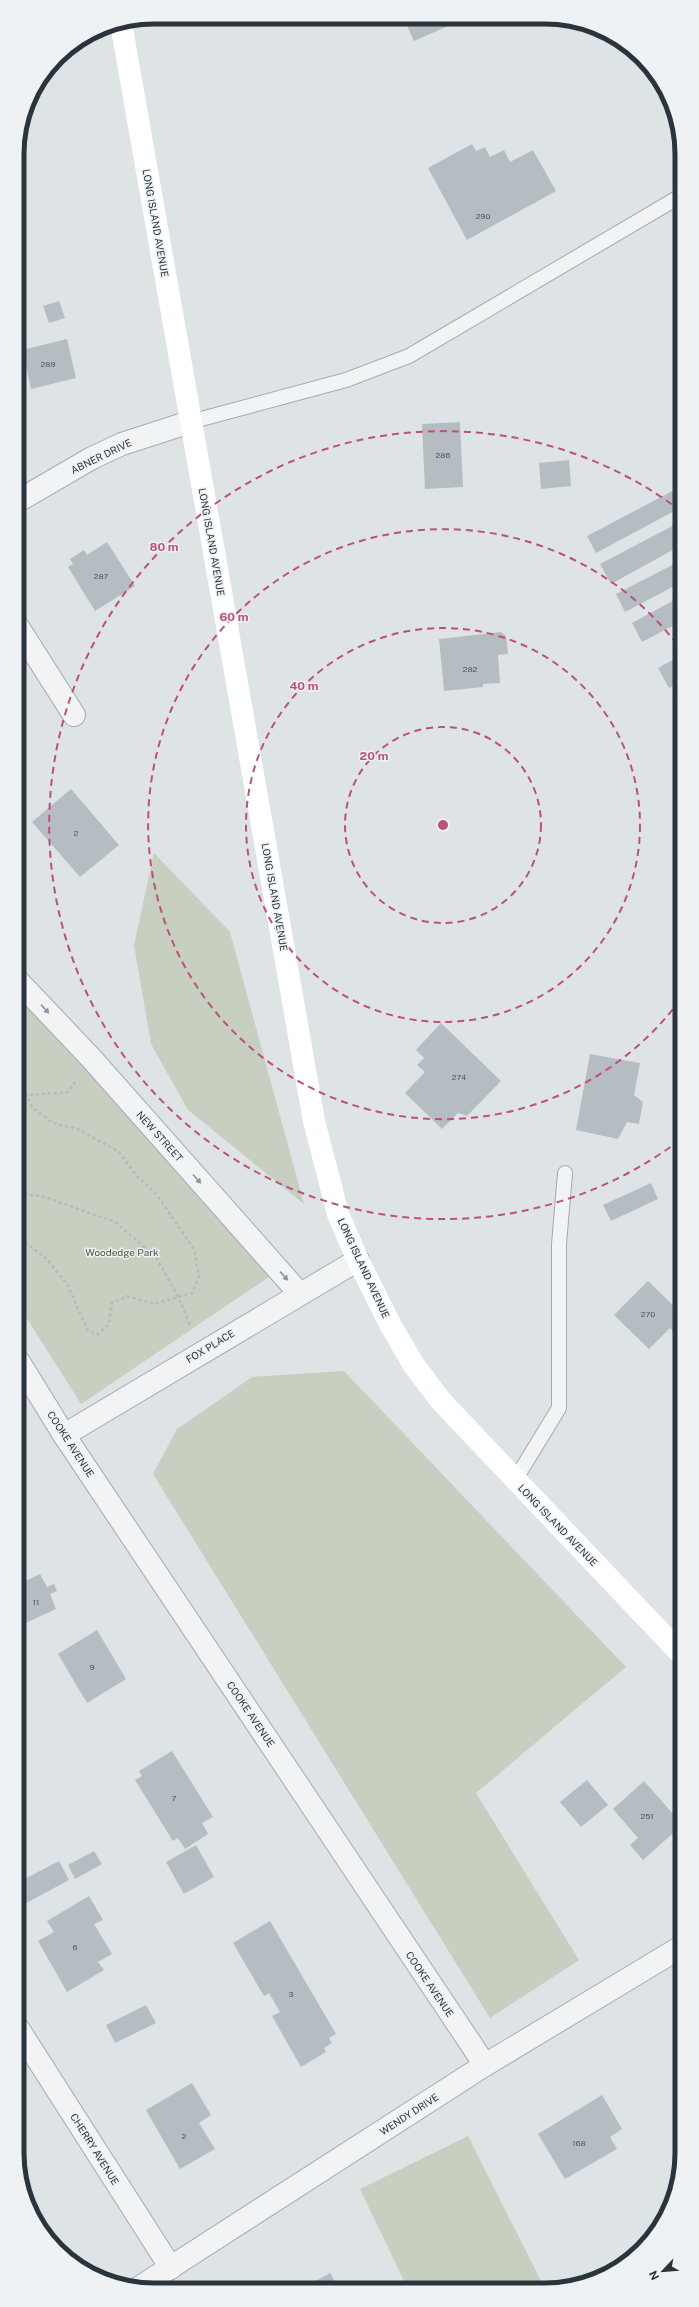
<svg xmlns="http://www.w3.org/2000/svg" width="699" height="2307" font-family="'Public Sans',sans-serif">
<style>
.green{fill:#c7cfc0}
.building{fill:#b6bdc2}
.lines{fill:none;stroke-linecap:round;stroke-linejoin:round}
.lane-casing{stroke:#a4abb0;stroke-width:16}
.street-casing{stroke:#a4abb0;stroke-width:24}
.path{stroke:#b5babe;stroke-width:2.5;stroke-dasharray:3 3;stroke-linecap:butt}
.lane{stroke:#f1f3f5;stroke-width:14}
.street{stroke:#f1f3f5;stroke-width:22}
.secondary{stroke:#fff;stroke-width:22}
.oneway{fill:#8d9498}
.ring{fill:none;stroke:#bf5077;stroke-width:2;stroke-dasharray:7 5}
.labels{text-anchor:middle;stroke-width:3;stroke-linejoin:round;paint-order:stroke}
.number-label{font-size:8px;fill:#4c565e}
.street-label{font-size:10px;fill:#29343c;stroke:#eef2f4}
.park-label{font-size:10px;fill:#445638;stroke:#eef2f4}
.rim{fill:none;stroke:#29343c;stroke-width:5}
.centre{fill:#bf5077;stroke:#eef2f4;stroke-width:2}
.ring-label{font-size:12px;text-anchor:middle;font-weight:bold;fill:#bf5077;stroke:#eef2f4;stroke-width:3;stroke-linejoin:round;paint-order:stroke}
</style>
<rect width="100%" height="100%" fill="#dee3e6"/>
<!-- green -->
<g class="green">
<polygon points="154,853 230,932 304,1204 188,1110 151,1044 134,945"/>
<polygon points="18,985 278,1271 81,1404 19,1306"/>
<polygon points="344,1371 626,1667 476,1793 579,1960 490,2018 153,1474 177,1429 252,1377"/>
<polygon points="468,2136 544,2287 407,2287 360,2189"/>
</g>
<!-- building -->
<g class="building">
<polygon points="386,18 389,19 395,19 387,22"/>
<polygon points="404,19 445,19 448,26 414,41"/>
<polygon points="472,144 476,151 485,147 490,157 504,150 510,162 533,150 556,191 467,240 428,168"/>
<polygon points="59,301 65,318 49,323 43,306"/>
<polygon points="67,339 76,378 31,389 26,365 19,364 18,351"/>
<polygon points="460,422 463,487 425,489 422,424"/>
<polygon points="569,460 571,486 541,489 539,463"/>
<polygon points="680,487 680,508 596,553 587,536"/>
<polygon points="680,522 680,546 611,584 600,564"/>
<polygon points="107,542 135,586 95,611 68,567 73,564 70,559 84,550 87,555"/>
<polygon points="680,561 680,583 625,612 616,594"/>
<polygon points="680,597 680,622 642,642 632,623"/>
<polygon points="501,632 506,636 508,654 498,655 500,683 483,684 483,687 444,691 439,639"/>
<polygon points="680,656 680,683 669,688 658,668"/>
<polygon points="680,695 680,714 672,699"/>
<polygon points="71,789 119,845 80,877 32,822"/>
<polygon points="441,1023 501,1081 467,1116 458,1113 442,1129 405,1093 425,1072 417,1065 424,1058 416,1050"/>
<polygon points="590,1054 640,1063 634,1095 643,1102 639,1124 627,1122 618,1139 576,1130"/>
<polygon points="651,1183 658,1199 611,1221 603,1205"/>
<polygon points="648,1281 681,1313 681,1328 675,1333 670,1328 649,1349 614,1315"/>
<polygon points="40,1574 47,1587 54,1584 57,1591 50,1594 56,1609 19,1626 19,1584"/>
<polygon points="97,1630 126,1679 87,1703 58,1654"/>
<polygon points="172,1751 213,1817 202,1823 208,1834 185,1849 178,1838 173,1841 135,1780 142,1776 139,1771"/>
<polygon points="587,1780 608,1805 581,1827 560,1802"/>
<polygon points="644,1781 681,1823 681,1826 643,1860 630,1845 638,1838 613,1809"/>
<polygon points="19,1790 26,1802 24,1808 19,1810"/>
<polygon points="196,1845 214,1877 184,1894 166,1862"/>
<polygon points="94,1851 102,1864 75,1879 68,1865"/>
<polygon points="59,1861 69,1880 19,1907 19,1882"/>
<polygon points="89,1896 103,1920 94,1924 112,1954 98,1962 104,1970 67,1992 38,1941 54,1932 47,1921"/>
<polygon points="270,1921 336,2034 329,2038 332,2043 324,2048 326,2052 301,2067 272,2016 280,2012 269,1993 264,1996 233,1943"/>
<polygon points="146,2005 156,2023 115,2043 106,2025"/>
<polygon points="192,2083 211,2115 199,2123 215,2149 180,2169 146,2110"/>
<polygon points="602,2095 622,2129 610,2137 617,2149 565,2179 538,2134"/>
<polygon points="330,2273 338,2287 305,2287"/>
</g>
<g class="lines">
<defs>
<g id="lane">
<polyline points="190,422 346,380 409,356 679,197"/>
<polyline points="515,1480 559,1408 559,1244 565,1173"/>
</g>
<g id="street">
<polyline points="18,501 92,458 122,444 190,422"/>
<polyline points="18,627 74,715"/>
<polyline points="18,981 91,1058 299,1293"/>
<polyline points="19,1362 64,1435 485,2065"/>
<polyline points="64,1435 358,1260"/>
<polyline points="19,2030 171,2268"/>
<polyline points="140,2287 485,2065 681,1947"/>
</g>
</defs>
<!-- lane casing -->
<use href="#lane" class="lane-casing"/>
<!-- street casing -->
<use href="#street" class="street-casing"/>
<!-- path -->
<g class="path">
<polyline points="18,1077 32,1107 53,1123 78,1129 119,1152 137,1176 157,1195 194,1249 199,1277 192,1293 154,1304 127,1296 112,1303 109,1324 98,1334 88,1331 67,1284 46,1258 19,1238"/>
<polyline points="18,1096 68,1092 75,1082"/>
<polyline points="18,1194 42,1196 115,1222 156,1257 178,1297 191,1327"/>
</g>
<!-- lane -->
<use href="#lane" class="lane"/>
<!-- street -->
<use href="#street" class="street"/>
<!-- secondary -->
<polyline class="secondary" points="121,23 314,1121 338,1214 358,1260 391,1326 413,1364 441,1401 681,1654"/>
</g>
<!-- one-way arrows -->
<defs><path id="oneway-solid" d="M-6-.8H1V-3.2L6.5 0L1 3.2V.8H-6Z"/></defs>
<g class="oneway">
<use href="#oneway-solid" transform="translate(45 1009) rotate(47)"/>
<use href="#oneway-solid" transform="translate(197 1179) rotate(48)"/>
<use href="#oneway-solid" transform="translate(284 1276) rotate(48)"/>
</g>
<!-- distance rings -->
<g class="ring">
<circle cx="443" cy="825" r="98"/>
<circle cx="443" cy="825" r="197"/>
<path d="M680 1000A295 295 0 1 1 679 647"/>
<path d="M680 1140A394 394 0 1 1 677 508"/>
</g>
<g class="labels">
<!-- number labels -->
<g class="number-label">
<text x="483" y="219">290</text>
<text x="48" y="367">289</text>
<text x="443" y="458">286</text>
<text x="101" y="579">287</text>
<text x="470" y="672">282</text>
<text x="76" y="836">2</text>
<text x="459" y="1080">274</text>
<text x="648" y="1317">270</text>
<text x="36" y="1605">11</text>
<text x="92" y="1670">9</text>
<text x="174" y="1801">7</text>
<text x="647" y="1819">251</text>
<text x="75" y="1950">6</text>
<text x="291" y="1997">3</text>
<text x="184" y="2139">2</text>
<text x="579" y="2146">168</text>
</g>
<!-- street labels -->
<g class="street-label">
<text transform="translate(156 223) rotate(80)" y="4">LONG ISLAND AVENUE</text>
<text transform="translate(101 456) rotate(-26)" y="4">ABNER DRIVE</text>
<text transform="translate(212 542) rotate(80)" y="4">LONG ISLAND AVENUE</text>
<text transform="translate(275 897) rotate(80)" y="4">LONG ISLAND AVENUE</text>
<text transform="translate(160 1136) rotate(48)" y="4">NEW STREET</text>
<text transform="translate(364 1268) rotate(65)" y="4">LONG ISLAND AVENUE</text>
<text transform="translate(210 1346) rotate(-31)" y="4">FOX PLACE</text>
<text transform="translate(71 1444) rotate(57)" y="4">COOKE AVENUE</text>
<text transform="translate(558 1525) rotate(46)" y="4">LONG ISLAND AVENUE</text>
<text transform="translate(251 1714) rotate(56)" y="4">COOKE AVENUE</text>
<text transform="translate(430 1984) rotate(56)" y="4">COOKE AVENUE</text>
<text transform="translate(409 2114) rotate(-33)" y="4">WENDY DRIVE</text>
<text transform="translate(95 2149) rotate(58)" y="4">CHERRY AVENUE</text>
</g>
<!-- park labels -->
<g class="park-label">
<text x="122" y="1256">Woodedge Park</text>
</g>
</g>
<!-- crop -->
<path d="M0 0H699V2307H0ZM154 24H545A130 130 0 0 1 675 154V2153A130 130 0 0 1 545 2283H154A130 130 0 0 1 24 2153V154A130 130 0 0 1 154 24Z" fill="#eef2f4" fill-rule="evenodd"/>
<path class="rim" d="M154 24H545A130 130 0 0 1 675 154V2153A130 130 0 0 1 545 2283H154A130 130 0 0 1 24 2153V154A130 130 0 0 1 154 24Z"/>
<circle cx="443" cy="825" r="6" class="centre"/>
<g class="ring-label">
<text x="164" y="551">80 m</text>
<text x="234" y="621">60 m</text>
<text x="304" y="690">40 m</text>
<text x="374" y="760">20 m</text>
</g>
<!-- north arrow -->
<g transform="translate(663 2271) rotate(244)" stroke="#eef2f4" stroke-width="3" paint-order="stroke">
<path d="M0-3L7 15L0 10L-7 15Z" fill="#29343c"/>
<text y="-6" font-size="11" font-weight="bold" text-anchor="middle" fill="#29343c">N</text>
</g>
</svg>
